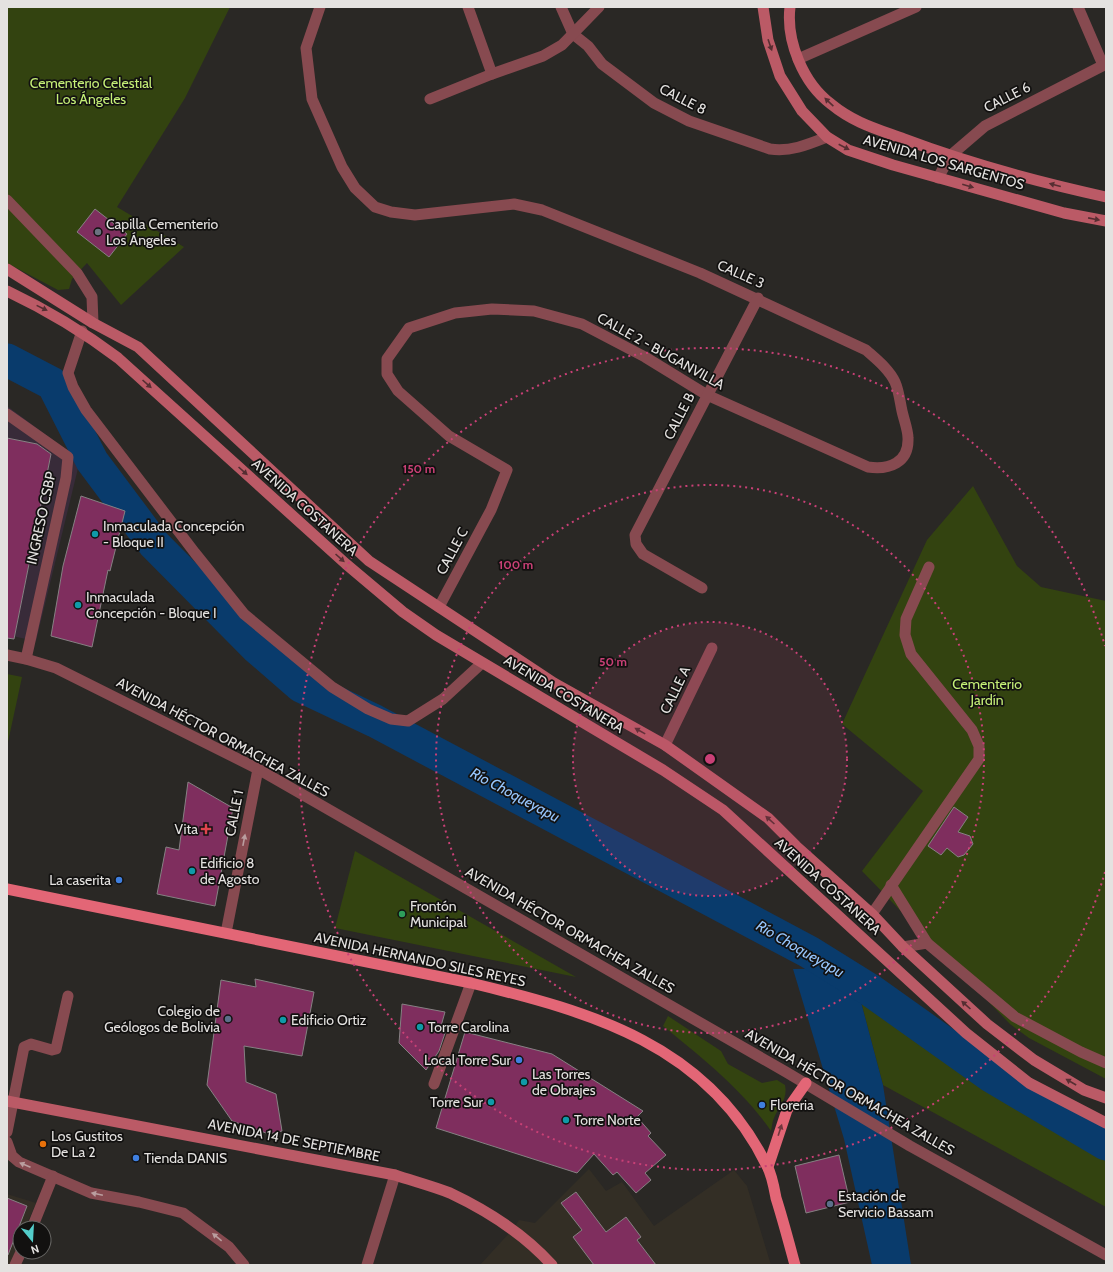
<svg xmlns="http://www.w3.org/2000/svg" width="1113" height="1272" font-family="Cabin,sans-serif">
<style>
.built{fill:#332e25}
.medical{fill:#382b39}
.green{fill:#334310}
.water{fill:#093b6c}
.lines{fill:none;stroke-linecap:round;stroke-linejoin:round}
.river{stroke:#093b6c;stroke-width:33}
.building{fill:#7f2e5e;stroke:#868183}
.service{stroke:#874a50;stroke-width:11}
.minor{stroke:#874a50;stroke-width:11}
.tertiary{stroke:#874a50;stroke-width:11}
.secondary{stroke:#bb5a66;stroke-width:11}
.primary{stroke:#e36676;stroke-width:11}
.oneway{fill:#562e32}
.oneway2{fill:#ba9e9f}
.oneway3{fill:#70373e}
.ring{fill:none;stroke:#c94076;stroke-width:2;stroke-dasharray:2 4}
.worship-dot{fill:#6b7280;stroke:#121110;stroke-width:1.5}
.culture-dot{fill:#0f9aa8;stroke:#121110;stroke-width:1.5}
.health-dot{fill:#e0444e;stroke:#121110;stroke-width:1.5}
.shop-dot{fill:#3f7fe0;stroke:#121110;stroke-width:1.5}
.leisure-dot{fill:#2e9e5b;stroke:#121110;stroke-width:1.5}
.service-dot{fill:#5c6f8a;stroke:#121110;stroke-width:1.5}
.food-dot{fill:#e8710a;stroke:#121110;stroke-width:1.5}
.labels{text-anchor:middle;stroke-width:3.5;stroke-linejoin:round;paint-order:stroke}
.park-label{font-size:14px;fill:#c5ef77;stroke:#121110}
.street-label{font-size:14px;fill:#e4e2e0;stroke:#121110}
.poi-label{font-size:14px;fill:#e4e2e0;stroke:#121110;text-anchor:start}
.water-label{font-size:15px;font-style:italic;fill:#96c5fc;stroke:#121110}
.centre{fill:#c94076;stroke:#121110;stroke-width:2}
.ring-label{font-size:12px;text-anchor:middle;font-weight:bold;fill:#c94076;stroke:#121110;stroke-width:3.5;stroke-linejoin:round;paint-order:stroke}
</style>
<rect width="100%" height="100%" fill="#2a2825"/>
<!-- built -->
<g class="built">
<polygon points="589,1169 606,1191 622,1182 654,1226 734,1170 747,1186 771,1265 480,1265 513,1229 519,1220 535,1223"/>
<polygon points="7,1194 36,1203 25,1228 20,1228 20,1241 10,1265 7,1265"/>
</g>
<!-- medical -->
<polygon class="medical" points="7,406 80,460 36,641 7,635"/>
<!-- green -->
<g class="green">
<polygon points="7,7 230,7 185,98 117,207 184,247 121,305 87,263 72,279 69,289 58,290 7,263"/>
<polygon points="973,486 1017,566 1041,587 1106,601 1106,1079 1029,1038 1010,1024 862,871 923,791 842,724 927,540"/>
<polygon points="7,674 22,677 8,742 7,742"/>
<polygon points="355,851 576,977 335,928"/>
<polygon points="852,968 1006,1084 1106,1145 1106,1207 883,1085"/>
<path d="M668,1016L721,1051L728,1064L762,1083L777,1080L785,1085C788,1100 779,1105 774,1118C772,1122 772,1127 771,1131C743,1090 701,1057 663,1026Z"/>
</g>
<!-- water -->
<polygon class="water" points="852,968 883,1085 911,1265 872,1265 844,1139 793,969"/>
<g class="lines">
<!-- river -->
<polyline class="river" points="7,360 53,384 92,461 154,544 256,647 301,686 375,721 809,952 870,990 991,1076 1106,1144"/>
</g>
<!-- building -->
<g class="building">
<polygon points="95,209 127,234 109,257 77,232"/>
<polygon points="7,438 37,444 51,454 14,639 7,638"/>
<polygon points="81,496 125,511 110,571 108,570 92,647 51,636 63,566"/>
<polygon points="188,782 233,808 215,906 157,894 166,847 179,850"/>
<polygon points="954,807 968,817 958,832 970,836 973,844 964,855 958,857 947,848 941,855 928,846"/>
<polygon points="255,979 314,992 302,1056 244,1046 246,1082 276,1094 282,1131 269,1134 232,1121 207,1085 221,980 256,987"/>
<polygon points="402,1004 445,1012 441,1026 447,1027 439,1051 426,1070 399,1043"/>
<polygon points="465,1032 552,1054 643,1111 637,1117 651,1133 648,1136 666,1155 645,1173 651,1180 636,1193 617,1172 613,1175 594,1154 577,1173 436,1128"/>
<polygon points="839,1155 850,1202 806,1213 795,1166"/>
<polygon points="576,1192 606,1232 626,1217 641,1237 637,1240 656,1265 594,1265 573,1237 582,1230 561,1203"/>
<polygon points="7,1198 27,1206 8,1255 7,1255"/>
</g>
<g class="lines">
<!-- service -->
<g class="service">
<polyline points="7,200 77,273 92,297 93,323"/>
<polyline points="82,331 68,373 73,387 86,410 195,553 244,614 332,687 368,709 391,719 408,721 443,699 482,663"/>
<polyline points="7,414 68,457 66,478 26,659"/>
<polyline points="891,885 927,943"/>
<polyline points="872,914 979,759 979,746 972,730 911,654 905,635 906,619 929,567"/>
<polyline points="903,947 927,943 1015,1017 1081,1052 1106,1063"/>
<polyline points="13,1102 24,1047 31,1044 52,1050 56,1049 68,996"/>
</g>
<!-- minor -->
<g class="minor">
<path d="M320,7L306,48L312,99L342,167L355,188L375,207L391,212L415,215L514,204L542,210L700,273L866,350C876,359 889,369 895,382C899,391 900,402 902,411C904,420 908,430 908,438C909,463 889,470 868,467L707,395L645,357L582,324L534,311L492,309L455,313L409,328L387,359V374L398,391L449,436L507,470L491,510L439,607"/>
<polyline points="468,7 492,74"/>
<path d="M561,7L573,34L588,46L602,64L654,103L689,121L770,149C790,152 807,145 827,137"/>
<polyline points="1078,7 1103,65"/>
<polyline points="798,59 916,7"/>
<polyline points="430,99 492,74 543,56 562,45 599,7"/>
<polyline points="938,178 950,156 985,126 1106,64"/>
<polyline points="702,588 643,554 636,544 635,535 758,298"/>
<polyline points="665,745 712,648"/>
<polyline points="226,933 258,769"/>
<polyline points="434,1084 471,983"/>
<polyline points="7,1132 13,1102"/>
<polyline points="7,1142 12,1156 19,1162 91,1193 139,1202 183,1213 229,1247 244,1265"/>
<polyline points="32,1228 53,1176"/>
<polyline points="15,1265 21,1252"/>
<polyline points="367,1265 395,1175"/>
</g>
<!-- tertiary -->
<polyline class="tertiary" points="7,655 26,659 56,668 258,769 786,1072 910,1146 1106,1255"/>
<!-- secondary -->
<g class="secondary">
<polyline points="763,7 768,40 780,76 802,111 827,137 848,150 893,165 1064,213 1106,221"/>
<path d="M790,7C786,41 803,83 831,104C854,123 877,129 904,139C970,164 1038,182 1106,197"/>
<polyline points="7,269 93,323 138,347 369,561 554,683 665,745 768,818 796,846 872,914 903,947 987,1024 1034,1060 1084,1090 1106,1098"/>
<path d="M7,291C49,311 81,330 118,358L346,564L403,612L436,635L663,770L723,810L966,1033L1029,1083L1106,1123"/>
<path d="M7,1101L395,1175C413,1181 432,1186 450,1193C488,1211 524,1234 552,1265"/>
</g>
<!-- primary -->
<g class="primary">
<path d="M7,889L471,983C592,1012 708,1045 767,1166C772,1175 774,1187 776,1198C783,1220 789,1243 795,1265"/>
<polyline points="768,1167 787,1110 806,1083"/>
</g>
</g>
<!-- one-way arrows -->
<defs><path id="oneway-solid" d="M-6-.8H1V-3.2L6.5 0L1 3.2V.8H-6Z"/></defs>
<g class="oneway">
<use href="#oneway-solid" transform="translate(770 45) rotate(71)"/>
<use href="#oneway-solid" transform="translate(829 102) rotate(-137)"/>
<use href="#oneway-solid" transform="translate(844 147) rotate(27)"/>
<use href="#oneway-solid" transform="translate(1055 185) rotate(-165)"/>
<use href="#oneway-solid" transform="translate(968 186) rotate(16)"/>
<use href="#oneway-solid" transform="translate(1094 219) rotate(11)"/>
<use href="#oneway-solid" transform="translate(42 308) rotate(26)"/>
<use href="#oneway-solid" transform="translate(147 384) rotate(42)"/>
<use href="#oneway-solid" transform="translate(243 471) rotate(42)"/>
<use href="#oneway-solid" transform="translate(340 558) rotate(42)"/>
<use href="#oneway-solid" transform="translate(640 731) rotate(-151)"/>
<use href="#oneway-solid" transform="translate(770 820) rotate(-138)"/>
<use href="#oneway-solid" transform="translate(966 1005) rotate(-138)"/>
<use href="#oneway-solid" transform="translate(1071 1082) rotate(-150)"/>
</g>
<g class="oneway2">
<use href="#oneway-solid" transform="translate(244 840) rotate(-79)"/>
<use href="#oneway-solid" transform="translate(25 1165) rotate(-157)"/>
<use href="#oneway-solid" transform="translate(97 1194) rotate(-168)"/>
<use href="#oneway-solid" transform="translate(217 1237) rotate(-141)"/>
</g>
<use class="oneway3" href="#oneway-solid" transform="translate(780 1130) rotate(-72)"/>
<!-- distance rings -->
<circle cx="710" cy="759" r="137" fill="#c94076" fill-opacity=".12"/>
<g class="ring">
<circle cx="710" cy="759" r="137"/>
<circle cx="710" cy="759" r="274"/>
<path d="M1105 872A411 411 0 1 1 1105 646"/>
</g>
<!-- markers -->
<circle class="worship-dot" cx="98" cy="232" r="4"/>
<g class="culture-dot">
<circle cx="95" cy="534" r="4"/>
<circle cx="78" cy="605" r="4"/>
<circle cx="192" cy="871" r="4"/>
<circle cx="283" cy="1020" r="4"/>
<circle cx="420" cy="1027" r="4"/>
<circle cx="524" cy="1082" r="4"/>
<circle cx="491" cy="1102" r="4"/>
<circle cx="566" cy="1120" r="4"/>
</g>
<path class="health-dot" d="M204 823h4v4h4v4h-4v4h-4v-4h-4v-4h4z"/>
<g class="shop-dot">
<circle cx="119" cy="880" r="4"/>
<circle cx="519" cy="1060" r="4"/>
<circle cx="762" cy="1105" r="4"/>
<circle cx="136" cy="1158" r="4"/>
</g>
<circle class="leisure-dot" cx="402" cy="914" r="4"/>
<g class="service-dot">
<circle cx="228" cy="1019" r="4"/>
<circle cx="830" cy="1204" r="4"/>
</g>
<circle class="food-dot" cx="43" cy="1144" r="4"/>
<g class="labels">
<!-- park labels -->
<g class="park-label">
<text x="91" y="88">Cementerio Celestial<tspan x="91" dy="16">Los Ángeles</tspan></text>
<text x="987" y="689">Cementerio<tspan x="987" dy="16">Jardín</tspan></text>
</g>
<!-- street labels -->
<g class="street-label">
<text transform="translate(1007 97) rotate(-27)" y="5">CALLE 6</text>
<text transform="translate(683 99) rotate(27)" y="5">CALLE 8</text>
<text transform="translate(944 162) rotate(16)" y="5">AVENIDA LOS SARGENTOS</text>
<text transform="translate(741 274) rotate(24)" y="5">CALLE 3</text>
<text transform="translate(661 351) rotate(29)" y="5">CALLE 2 - BUGANVILLA</text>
<text transform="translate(679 416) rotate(-63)" y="5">CALLE B</text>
<text transform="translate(305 507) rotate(42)" y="5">AVENIDA COSTANERA</text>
<text transform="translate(41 518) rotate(-78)" y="5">INGRESO CSBP</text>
<text transform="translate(452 551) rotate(-62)" y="5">CALLE C</text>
<text transform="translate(675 690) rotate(-64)" y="5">CALLE A</text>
<text transform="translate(564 694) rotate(31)" y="5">AVENIDA COSTANERA</text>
<text transform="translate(223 737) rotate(28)" y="5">AVENIDA HÉCTOR ORMACHEA ZALLES</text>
<text transform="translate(234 813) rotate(-79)" y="5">CALLE 1</text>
<text transform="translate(828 886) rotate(42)" y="5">AVENIDA COSTANERA</text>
<text transform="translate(570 930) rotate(30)" y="5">AVENIDA HÉCTOR ORMACHEA ZALLES</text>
<text transform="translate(420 959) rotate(12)" y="5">AVENIDA HERNANDO SILES REYES</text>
<text transform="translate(850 1092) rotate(30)" y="5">AVENIDA HÉCTOR ORMACHEA ZALLES</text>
<text transform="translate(294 1140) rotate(11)" y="5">AVENIDA 14 DE SEPTIEMBRE</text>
</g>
<!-- poi labels -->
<g class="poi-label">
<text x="106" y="229">Capilla Cementerio<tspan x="106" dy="16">Los Ángeles</tspan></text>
<text x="103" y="531">Inmaculada Concepción<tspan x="103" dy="16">- Bloque II</tspan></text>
<text x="86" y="602">Inmaculada<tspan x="86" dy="16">Concepción - Bloque I</tspan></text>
<text x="198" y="834" text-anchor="end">Vita</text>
<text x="200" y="868">Edificio 8<tspan x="200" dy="16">de Agosto</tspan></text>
<text x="111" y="885" text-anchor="end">La caserita</text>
<text x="410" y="911">Frontón<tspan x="410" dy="16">Municipal</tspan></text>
<text x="220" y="1016" text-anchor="end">Colegio de<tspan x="220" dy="16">Geólogos de Bolivia</tspan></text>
<text x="291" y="1025">Edificio Ortiz</text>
<text x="428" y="1032">Torre Carolina</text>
<text x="511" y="1065" text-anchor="end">Local Torre Sur</text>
<text x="532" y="1079">Las Torres<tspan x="532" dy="16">de Obrajes</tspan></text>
<text x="483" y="1107" text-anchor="end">Torre Sur</text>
<text x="770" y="1110">Floreria</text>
<text x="574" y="1125">Torre Norte</text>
<text x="51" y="1141">Los Gustitos<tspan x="51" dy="16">De La 2</tspan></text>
<text x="144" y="1163">Tienda DANIS</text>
<text x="838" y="1201">Estación de<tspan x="838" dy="16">Servicio Bassam</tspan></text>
</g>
<!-- water labels -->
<g class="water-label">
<text transform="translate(515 795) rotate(28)" y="5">Río Choqueyapu</text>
<text transform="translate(800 949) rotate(30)" y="5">Río Choqueyapu</text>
</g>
</g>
<circle cx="710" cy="759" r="6" class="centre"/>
<g class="ring-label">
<text x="419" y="473">150 m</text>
<text x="516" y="569">100 m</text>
<text x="613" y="666">50 m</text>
</g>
<!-- border -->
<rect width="1113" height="1272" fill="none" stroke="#e4e2e0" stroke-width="16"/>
<!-- north arrow -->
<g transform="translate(32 1240) rotate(162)"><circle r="19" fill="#121110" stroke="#666563"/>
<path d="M0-3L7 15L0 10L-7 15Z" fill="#53cdca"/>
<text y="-6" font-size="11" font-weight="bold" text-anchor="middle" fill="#e4e2e0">N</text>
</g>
</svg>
